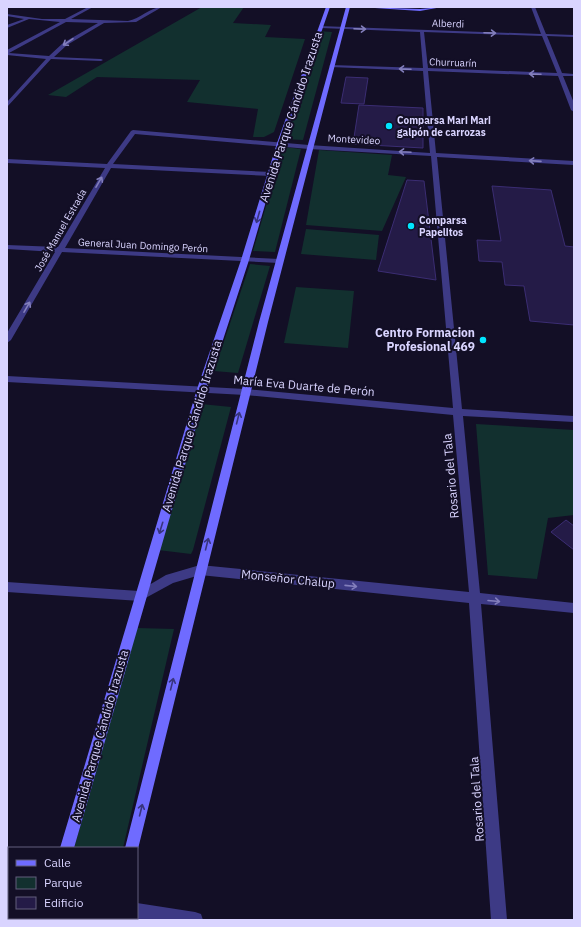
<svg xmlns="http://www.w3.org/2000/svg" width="581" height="927" font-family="'IBM Plex Sans',sans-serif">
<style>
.green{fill:#12302f}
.building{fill:#241b47;stroke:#3b2d73}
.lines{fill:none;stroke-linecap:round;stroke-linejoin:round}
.street{fill:#3d3a85;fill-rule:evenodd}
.secondary{fill:#6f6bff;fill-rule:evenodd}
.oneway{stroke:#837fbc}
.oneway2{stroke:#38347d}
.poi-dot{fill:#00e5ff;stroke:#130f26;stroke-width:1.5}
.labels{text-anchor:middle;stroke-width:4;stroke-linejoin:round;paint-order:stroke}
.far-street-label{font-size:10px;fill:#d9d4ff;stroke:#130f26}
.far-poi-label{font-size:10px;font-weight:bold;fill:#d9d4ff;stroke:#130f26;text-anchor:start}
.street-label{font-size:12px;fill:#d9d4ff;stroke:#130f26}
.poi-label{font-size:12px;font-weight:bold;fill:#d9d4ff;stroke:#130f26;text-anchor:end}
</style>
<rect width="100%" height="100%" fill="#130f26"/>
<!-- green -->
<g class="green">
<polygon points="202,7 244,7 233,23 271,25 265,37 305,39 274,132 264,137 253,137 258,109 187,102 200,80 97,77 66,97 48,95"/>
<polygon points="317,31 332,32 303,140 285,139"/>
<polygon points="283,147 301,149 275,252 253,251"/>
<polygon points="319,150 392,155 388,175 406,177 382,231 306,225"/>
<polygon points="306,229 379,235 376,260 301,254"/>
<polygon points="250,264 270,266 238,373 214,371"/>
<polygon points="296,287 354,291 348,348 284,343"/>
<polygon points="201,404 231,407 193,550 191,554 158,550"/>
<polygon points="476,424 574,430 574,515 548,518 537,579 488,575"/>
<polygon points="137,628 174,629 123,848 74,848"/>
</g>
<!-- building -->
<g class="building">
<polygon points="346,77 368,78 364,104 341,103"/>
<polygon points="359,105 423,108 423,148 353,144"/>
<polygon points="407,180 424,181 436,280 378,271"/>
<polygon points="492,186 551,190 565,246 574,247 574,325 530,321 524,286 505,285 502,262 479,261 477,240 501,241"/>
<polygon points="566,520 574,526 574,550 551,532"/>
</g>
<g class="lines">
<!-- street -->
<g class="street">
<path d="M88,7H93L71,19L128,21C140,19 150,7 162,7L136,22L104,23L67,45L54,57L101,59L103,60L101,61L51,59L7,107V102L46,59L7,55V50L60,22L29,19L7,28V25L24,19L7,16V14L42,19H65ZM66,22L98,23L63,43L49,56L9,53Z"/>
<path d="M531,7H535L546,34L574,35V37L547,36L562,73L574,74V76H563L574,103V112L571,110L558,76L428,71L436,153L574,161V165L437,157L462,409L574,416V422L463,416L480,593L574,603V613L481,604L507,920H491L469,603L200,575L173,583L140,601L7,592V582L139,591L166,575L200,565L469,592L453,415L245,395L7,382V376L245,389L453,408L431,156L309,149L135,134L113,164L271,172L274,174L271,176L111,168L65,248L279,259L283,261L279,263L62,252L11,340L7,343V333L55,252L7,249V245L58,247L105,168L7,163V159L107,164L131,131L133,130L309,145L430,153L423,71L331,67L329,66L331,65L423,68L420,32L321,28L319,26L541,34ZM424,32L542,36L557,73L428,68Z"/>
<polygon points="137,903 195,912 201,914 203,920 137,919 135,918 137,918"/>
<polygon points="84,918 103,918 102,920 83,920"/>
</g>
<!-- secondary -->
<g class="secondary">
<polygon points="326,7 330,7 283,143 249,260 207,389 74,848 60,848 197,389 241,260 277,143"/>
<polygon points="346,7 350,7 268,322 137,853 137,848 125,848 259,322"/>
<polygon points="360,7 420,9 442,7 420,11"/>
<rect x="39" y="918" width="16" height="2"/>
<polygon points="107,918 123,918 122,920 106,920"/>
</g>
</g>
<!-- one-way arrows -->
<defs><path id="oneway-shaft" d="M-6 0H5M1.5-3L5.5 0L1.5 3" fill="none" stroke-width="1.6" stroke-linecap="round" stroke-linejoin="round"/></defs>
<g class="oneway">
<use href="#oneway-shaft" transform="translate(360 29) rotate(2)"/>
<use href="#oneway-shaft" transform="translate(490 33) rotate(2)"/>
<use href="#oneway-shaft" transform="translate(68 42) rotate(146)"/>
<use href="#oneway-shaft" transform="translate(405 69) rotate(-178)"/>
<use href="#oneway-shaft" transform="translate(535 74) rotate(-178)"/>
<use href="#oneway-shaft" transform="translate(405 152) rotate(-177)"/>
<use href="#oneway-shaft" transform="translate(535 161) rotate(-176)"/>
<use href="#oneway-shaft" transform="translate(99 182) rotate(-60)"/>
<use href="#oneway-shaft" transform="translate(27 307) rotate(-60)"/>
<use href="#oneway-shaft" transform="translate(351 586) rotate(6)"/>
<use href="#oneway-shaft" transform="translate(494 601) rotate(5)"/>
</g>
<g class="oneway2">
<use href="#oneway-shaft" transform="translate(258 217) rotate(106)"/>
<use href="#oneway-shaft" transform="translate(238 418) rotate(-76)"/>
<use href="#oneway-shaft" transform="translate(161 528) rotate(107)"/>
<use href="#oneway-shaft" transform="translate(207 544) rotate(-76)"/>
<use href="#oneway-shaft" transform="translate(172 684) rotate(-76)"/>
<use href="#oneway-shaft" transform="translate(141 810) rotate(-76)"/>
</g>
<!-- markers -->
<g class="poi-dot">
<circle cx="389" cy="126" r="4"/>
<circle cx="411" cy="226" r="4"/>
<circle cx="483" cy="340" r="4"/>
</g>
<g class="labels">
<!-- far-street labels -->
<g class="far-street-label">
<text transform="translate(448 23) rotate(2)" y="4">Alberdi</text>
<text transform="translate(453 62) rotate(2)" y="4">Churruarín</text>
<text transform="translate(354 139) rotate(3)" y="4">Montevideo</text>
<text transform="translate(60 230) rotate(-60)" y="4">José Manuel Estrada</text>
<text transform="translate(143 245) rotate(3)" y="4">General Juan Domingo Perón</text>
</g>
<!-- far-poi labels -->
<g class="far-poi-label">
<text x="397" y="124">Comparsa Mari Mari<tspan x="397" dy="12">galpón de carrozas</tspan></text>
<text x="419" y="224">Comparsa<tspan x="419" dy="12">Papelitos</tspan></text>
</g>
<!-- street labels -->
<g class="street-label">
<text transform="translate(291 117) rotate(-72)" y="4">Avenida Parque Cándido Irazusta</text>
<text transform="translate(304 386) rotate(5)" y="4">María Eva Duarte de Perón</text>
<text transform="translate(192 426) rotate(-73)" y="4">Avenida Parque Cándido Irazusta</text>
<text transform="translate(451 476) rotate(-95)" y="4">Rosario del Tala</text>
<text transform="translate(288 579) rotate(6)" y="4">Monseñor Chalup</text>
<text transform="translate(100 736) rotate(-74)" y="4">Avenida Parque Cándido Irazusta</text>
<text transform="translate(477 799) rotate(-94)" y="4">Rosario del Tala</text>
</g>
<!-- poi labels -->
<g class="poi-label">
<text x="475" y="337">Centro Formacion<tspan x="475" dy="14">Profesional 469</tspan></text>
</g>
</g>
<!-- border -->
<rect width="581" height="927" fill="none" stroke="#d9d4ff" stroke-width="16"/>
<!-- legend -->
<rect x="8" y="847" width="130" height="72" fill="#130f26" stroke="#625e7d"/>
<rect x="16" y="860" width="20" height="6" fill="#6f6bff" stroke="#625e7d"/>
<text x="44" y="867" font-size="12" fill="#d9d4ff">Calle</text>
<rect x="16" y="877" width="20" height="12" fill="#12302f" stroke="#625e7d"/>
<text x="44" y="887" font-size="12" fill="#d9d4ff">Parque</text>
<rect x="16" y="897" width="20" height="12" fill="#241b47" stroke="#625e7d"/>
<text x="44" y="907" font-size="12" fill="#d9d4ff">Edificio</text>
</svg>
